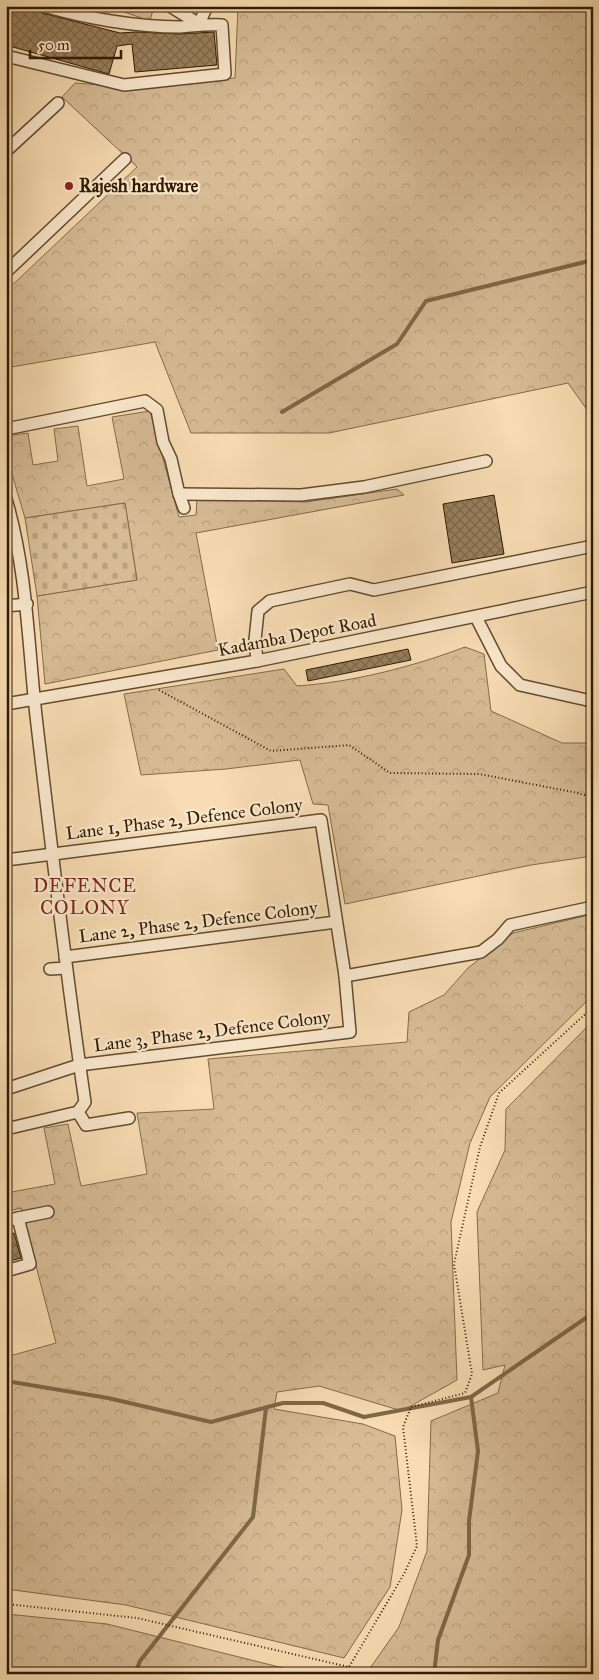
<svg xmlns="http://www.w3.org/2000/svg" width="599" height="1680" font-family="'IM FELL Great Primer',serif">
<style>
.grass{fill:url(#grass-dots);stroke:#836b4a}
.forest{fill:url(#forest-crowns);stroke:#836b4a}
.cemetery{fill:url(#cemetery-stones);stroke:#836b4a}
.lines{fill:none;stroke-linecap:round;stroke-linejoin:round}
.stream{stroke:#7f6747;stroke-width:4}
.building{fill:url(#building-cross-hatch);stroke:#301b00}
.minor-casing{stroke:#624b2d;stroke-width:14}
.path{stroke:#301b00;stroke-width:2;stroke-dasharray:1 2.5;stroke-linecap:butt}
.minor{stroke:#fae8ce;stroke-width:11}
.poi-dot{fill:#8f2418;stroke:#fae8ce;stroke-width:2}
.labels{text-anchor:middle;stroke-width:4.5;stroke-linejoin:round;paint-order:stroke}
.poi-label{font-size:18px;font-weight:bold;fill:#301b00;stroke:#fae8ce;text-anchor:start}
.street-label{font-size:18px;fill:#301b00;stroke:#fae8ce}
.neighbourhood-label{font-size:19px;letter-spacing:1px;fill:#7a1f14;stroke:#fae8ce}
</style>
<defs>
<pattern id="grass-dots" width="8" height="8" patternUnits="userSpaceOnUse" patternTransform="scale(1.25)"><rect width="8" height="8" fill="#d6bb95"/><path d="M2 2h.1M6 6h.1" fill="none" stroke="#b8a07f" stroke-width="1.8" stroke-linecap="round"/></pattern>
<pattern id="forest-crowns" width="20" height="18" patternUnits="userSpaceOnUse" patternTransform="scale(1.25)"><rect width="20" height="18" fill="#d6bb95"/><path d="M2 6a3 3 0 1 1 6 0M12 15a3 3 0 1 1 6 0" fill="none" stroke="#b8a07f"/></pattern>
<pattern id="cemetery-stones" width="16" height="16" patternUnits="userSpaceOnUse" patternTransform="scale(1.25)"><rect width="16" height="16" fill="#d6bb95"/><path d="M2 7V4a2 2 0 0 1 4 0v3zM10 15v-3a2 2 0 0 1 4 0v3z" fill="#b8a07f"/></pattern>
<pattern id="building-cross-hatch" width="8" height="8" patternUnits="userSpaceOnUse" patternTransform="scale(1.25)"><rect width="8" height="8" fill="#987f5d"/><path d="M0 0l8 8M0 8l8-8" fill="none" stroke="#7c674a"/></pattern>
</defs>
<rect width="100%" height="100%" fill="#f8dcb3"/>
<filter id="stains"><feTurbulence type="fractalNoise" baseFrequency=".004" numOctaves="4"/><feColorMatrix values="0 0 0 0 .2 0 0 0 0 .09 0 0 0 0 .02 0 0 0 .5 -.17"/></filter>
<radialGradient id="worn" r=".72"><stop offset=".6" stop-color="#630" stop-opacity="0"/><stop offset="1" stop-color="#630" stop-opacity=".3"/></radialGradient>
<!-- grass -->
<polygon class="grass" points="107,6 154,6 150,21"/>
<!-- forest -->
<g class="forest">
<polygon points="238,6 593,6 593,418 568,383 329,433 191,433 155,342 6,368 6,291 137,167 62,97 75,83 131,87 235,78"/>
<polygon points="150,411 179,517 196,515 197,499 306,502 397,489 404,495 196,533 218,650 45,684 37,596 137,580 125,503 25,518 6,454 6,436 28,433 33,465 58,461 54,429 78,426 87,486 124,479 112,417"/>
<path d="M465,647L484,654L491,711L562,743H593V856L531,865L345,904L328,805L313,804L300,760L226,769L141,775L124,694L284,669L297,686C353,682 412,667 465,647Z"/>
<polygon points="593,914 593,995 490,1097 470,1143 451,1222 457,1380 402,1411 319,1386 277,1392 274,1409 363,1424 395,1436 402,1510 390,1587 344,1658 126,1605 6,1589 6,1357 56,1343 21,1208 6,1212 6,1193 55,1184 44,1128 68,1124 81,1186 147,1174 137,1113 214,1109 208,1059 407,1042 409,1012 444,995 468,968 513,933"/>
<polygon points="593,1021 593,1674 366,1674 399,1627 427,1551 431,1421 498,1393 505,1365 483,1370 477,1212 505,1150 506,1109"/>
<polygon points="6,1614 107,1624 307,1674 6,1673"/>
</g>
<!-- cemetery -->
<polygon class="cemetery" points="125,503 137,580 37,596 25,518"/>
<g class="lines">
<!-- stream -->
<g class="stream">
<polyline points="282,412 397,344 426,301 593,260"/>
<polyline points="6,1381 108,1398 211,1422 283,1403 323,1403 364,1417 471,1397 593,1313"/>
<polyline points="135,1674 140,1661 253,1517 266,1408"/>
<polyline points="434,1674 438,1640 469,1555 469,1521 478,1451 471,1397"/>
</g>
</g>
<!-- building -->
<g class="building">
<polygon points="6,6 25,6 42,13 120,33 136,32 180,34 214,32 217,65 135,72 132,44 117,46 109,74 91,69 6,45"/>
<polygon points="494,495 504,554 452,563 443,504"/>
<polygon points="408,649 411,660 308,681 306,670"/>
<polygon points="14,1233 21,1258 6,1262 6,1235"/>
</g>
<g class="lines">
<defs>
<g id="minor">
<polyline points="170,6 199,24"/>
<polyline points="199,24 207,6"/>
<path d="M6,56L124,85L225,74L222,25C207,24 194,26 180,27C136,27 85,18 44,6"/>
<polyline points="6,151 58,103"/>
<polyline points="6,272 125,159"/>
<polyline points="6,429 145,401 157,410 163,442 171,459 179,494 184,508"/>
<polyline points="179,494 301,495 364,487 486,461"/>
<path d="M6,499C27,570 28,643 36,716C51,845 66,973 85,1102L78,1112L6,1129"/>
<polyline points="6,606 27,604"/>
<polyline points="476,617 501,666 520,685 587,700 593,698"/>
<polyline points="257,661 255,640 258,611 270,601 350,584 374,590 593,546"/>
<polyline points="6,704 257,661 593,592"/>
<polyline points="6,860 321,820 345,976 350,1032 79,1065 6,1089"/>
<polyline points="65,957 336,922"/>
<polyline points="50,969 66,968"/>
<polyline points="345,976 481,952 498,939 510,925 593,907"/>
<polyline points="78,1112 86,1125 129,1118"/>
<polyline points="18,1218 48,1212"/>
<polyline points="6,1221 18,1218 30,1264 6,1271"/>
</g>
</defs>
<!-- minor casing -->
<use href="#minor" class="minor-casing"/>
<!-- path -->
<g class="path">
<polyline points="159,690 271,751 349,745 390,773 479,774 578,793 593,798"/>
<polyline points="6,1604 137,1618 349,1667 404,1574 417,1546 403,1427 411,1407 465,1393 472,1374 454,1264 480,1147 499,1093 593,1007"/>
</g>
<!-- minor -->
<use href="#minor" class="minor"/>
</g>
<!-- markers -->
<circle class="poi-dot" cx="69" cy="186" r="5"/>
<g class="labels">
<!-- poi labels -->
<g class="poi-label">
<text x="79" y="192">Rajesh hardware</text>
</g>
<!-- street labels -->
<g class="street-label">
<text transform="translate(297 635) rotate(-11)" y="6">Kadamba Depot Road</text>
<text transform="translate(184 819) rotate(-7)" y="6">Lane 1, Phase 2, Defence Colony</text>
<text transform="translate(198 922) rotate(-7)" y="6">Lane 2, Phase 2, Defence Colony</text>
<text transform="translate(212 1031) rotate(-7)" y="6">Lane 3, Phase 2, Defence Colony</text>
</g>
<!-- neighbourhood labels -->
<g class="neighbourhood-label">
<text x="85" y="892">DEFENCE<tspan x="85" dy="22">COLONY</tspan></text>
</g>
</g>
<!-- margin -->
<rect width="599" height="1680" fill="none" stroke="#f8dcb3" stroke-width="25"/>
<rect x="8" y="8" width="584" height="1665" fill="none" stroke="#301b00" stroke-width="2.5"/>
<rect x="12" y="12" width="574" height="1655" fill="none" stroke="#301b00"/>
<!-- scale -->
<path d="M30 50v8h91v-8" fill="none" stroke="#301b00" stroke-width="2.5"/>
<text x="38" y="50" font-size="15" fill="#301b00" stroke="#fae8ce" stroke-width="4" paint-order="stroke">50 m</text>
<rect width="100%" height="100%" filter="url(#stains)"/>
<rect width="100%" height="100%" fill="url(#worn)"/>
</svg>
